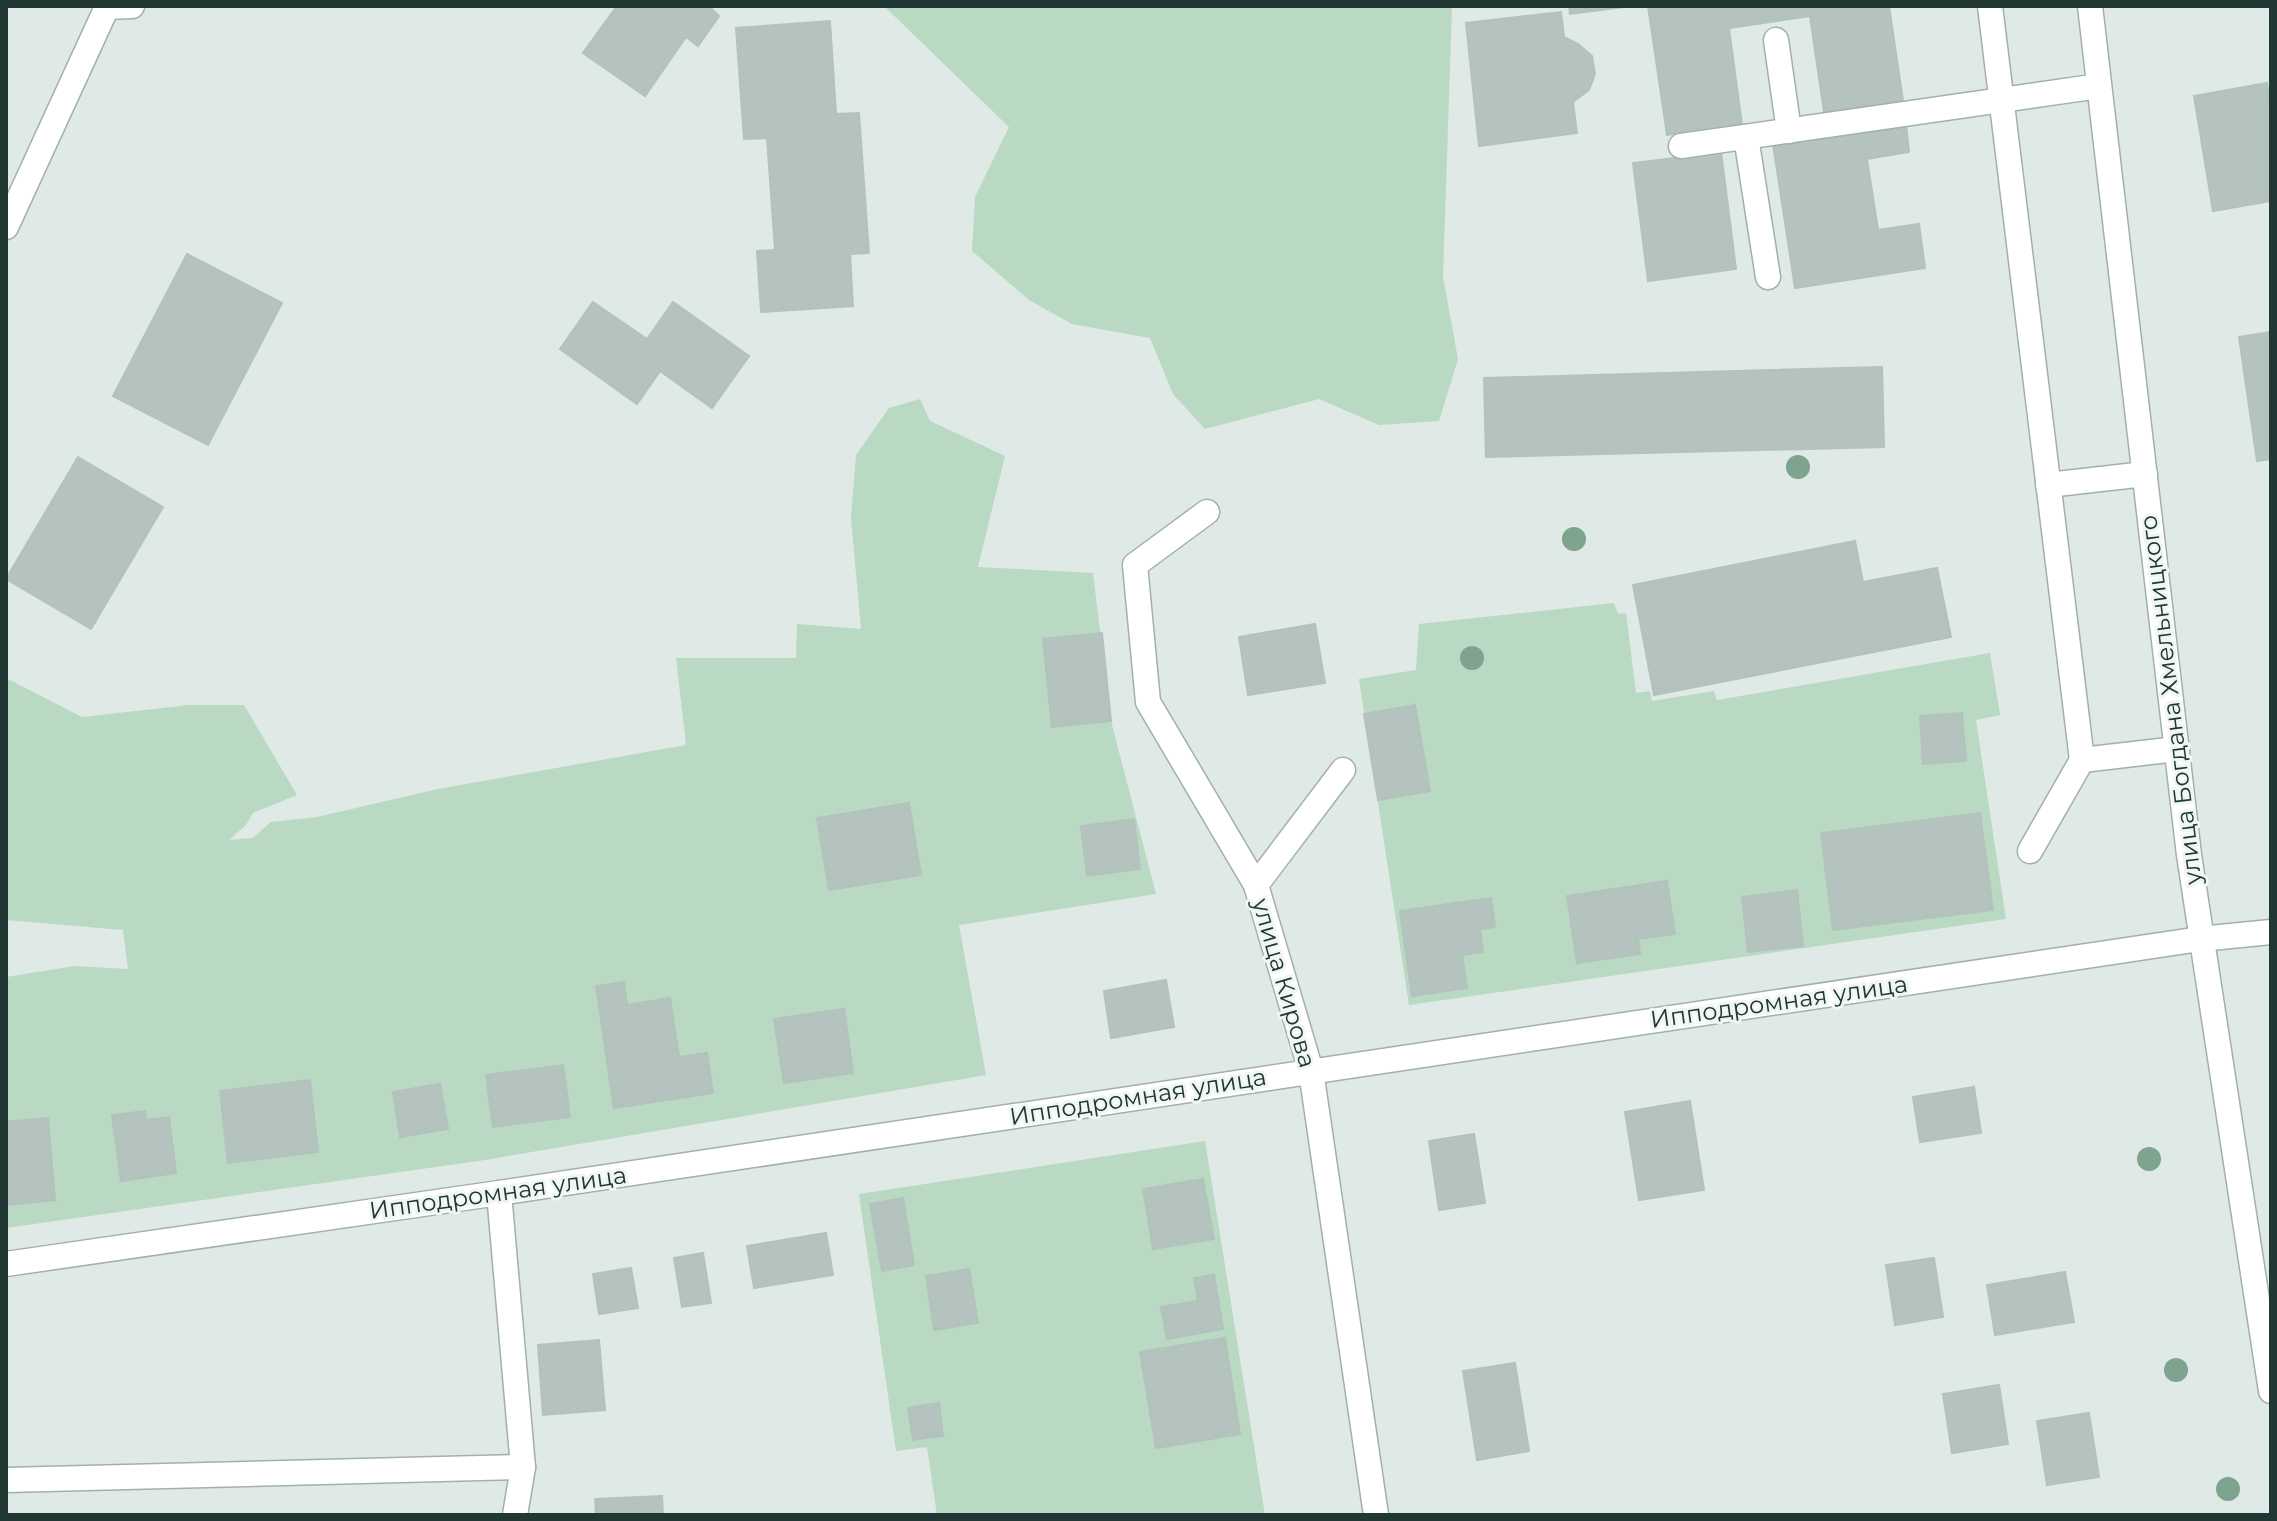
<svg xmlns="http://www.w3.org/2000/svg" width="2277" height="1521" font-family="Montserrat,sans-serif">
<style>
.green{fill:#b9d9c3}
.building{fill:#b4c3be;stroke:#b2c2bc;stroke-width:2}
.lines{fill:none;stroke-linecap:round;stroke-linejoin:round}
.service-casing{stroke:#a2b0ac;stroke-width:27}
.minor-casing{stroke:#a2b0ac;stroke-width:27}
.service{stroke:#fff;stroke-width:24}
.minor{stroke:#fff;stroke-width:24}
.tree{fill:#7ea490}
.labels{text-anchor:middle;stroke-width:6;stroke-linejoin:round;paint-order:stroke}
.street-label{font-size:24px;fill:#213733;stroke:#eff6f3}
</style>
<rect width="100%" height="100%" fill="#dfe9e5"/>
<!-- green -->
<g class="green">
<polygon points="884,6 1452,6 1443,277 1458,359 1439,421 1379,425 1319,399 1205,429 1173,394 1150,338 1072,324 1029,300 972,251 975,197 1009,127"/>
<polygon points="920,399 930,421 1005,456 978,567 1093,573 1111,721 1156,894 959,925 986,1075 485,1160 6,1228 6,977 75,966 128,969 123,930 6,920 6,678 82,717 189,705 244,705 297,795 253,813 246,825 229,840 253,838 271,822 317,817 438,789 686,745 676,658 796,658 797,624 861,629 851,518 856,455 889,408"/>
<polygon points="1614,603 1618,614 1626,613 1636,693 1650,691 1652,701 1714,691 1717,700 1990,653 2000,715 1976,720 2006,919 1409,1005 1359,679 1416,670 1419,624"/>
<polygon points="1205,1141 1265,1515 937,1515 927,1447 896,1451 859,1194"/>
</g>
<!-- building -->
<g class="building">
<polygon points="617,6 709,6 719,16 698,46 686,37 645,96 583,53"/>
<polygon points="1569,6 1632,6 1570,14"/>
<polygon points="1648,6 1726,6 1742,125 1667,135"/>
<polygon points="1726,6 1889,6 1903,101 1824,112 1810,16 1729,28"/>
<polygon points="1561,12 1564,37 1578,44 1592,56 1595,74 1589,90 1573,102 1577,133 1479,146 1466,23"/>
<polygon points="830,21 836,114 859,113 869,253 850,254 853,306 761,312 757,251 775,250 767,138 744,139 736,28"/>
<polygon points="2267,83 2271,107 2271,201 2213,211 2194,96"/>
<polygon points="1906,124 1909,152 1867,159 1878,230 1919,224 1925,268 1795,288 1773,144"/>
<polygon points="1721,152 1736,269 1648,281 1633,163"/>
<polygon points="187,254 282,303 208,445 113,396"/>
<polygon points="593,302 647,339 673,302 749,356 712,408 660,371 637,404 560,349"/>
<polygon points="2271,332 2271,459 2257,461 2239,337"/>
<polygon points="1882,367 1884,447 1486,457 1484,378"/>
<polygon points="78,457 163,507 91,629 6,579"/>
<polygon points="1855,541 1863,582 1937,568 1951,637 1654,695 1633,585"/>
<polygon points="1315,624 1325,683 1248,695 1239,637"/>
<polygon points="1102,633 1111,721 1052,727 1043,639"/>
<polygon points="1415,705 1430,791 1378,800 1364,714"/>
<polygon points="1962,713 1966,761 1923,764 1920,716"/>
<polygon points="909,803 921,875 829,890 817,818"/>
<polygon points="1980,813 1993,910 1833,930 1821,833"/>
<polygon points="1134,819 1140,869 1087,876 1081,826"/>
<polygon points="1667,881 1675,934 1638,939 1640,954 1577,963 1567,896"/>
<polygon points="1797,890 1803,946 1748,952 1742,897"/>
<polygon points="1491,898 1495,927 1480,929 1483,952 1462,955 1467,988 1412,996 1400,911"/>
<polygon points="1166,980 1174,1027 1111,1038 1104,991"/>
<polygon points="624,982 627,1005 670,998 679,1057 707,1053 713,1093 614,1108 596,986"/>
<polygon points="844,1009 853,1073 784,1083 774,1019"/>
<polygon points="563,1065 570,1117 493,1127 486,1075"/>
<polygon points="310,1080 318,1152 228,1163 220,1091"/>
<polygon points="440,1084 448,1129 400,1137 393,1092"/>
<polygon points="1974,1087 1981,1133 1920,1142 1913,1097"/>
<polygon points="1690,1101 1704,1190 1639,1200 1625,1112"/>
<polygon points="145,1111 146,1120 169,1117 176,1173 121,1181 112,1115"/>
<polygon points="48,1118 55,1200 6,1205 6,1122"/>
<polygon points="1474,1134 1485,1203 1439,1210 1429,1141"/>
<polygon points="1203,1179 1214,1239 1153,1249 1143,1189"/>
<polygon points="903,1198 914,1265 882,1271 870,1204"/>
<polygon points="826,1233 833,1275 754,1288 747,1246"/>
<polygon points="703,1253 711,1303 682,1307 674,1258"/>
<polygon points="1934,1258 1943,1317 1895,1325 1886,1265"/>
<polygon points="631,1268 638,1308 599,1314 593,1274"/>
<polygon points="969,1269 978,1323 934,1330 926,1276"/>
<polygon points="2065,1272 2074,1322 1995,1335 1987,1285"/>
<polygon points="1214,1275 1223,1329 1167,1339 1161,1307 1198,1301 1194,1278"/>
<polygon points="1225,1338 1240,1434 1156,1448 1140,1352"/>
<polygon points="599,1340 605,1410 543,1415 538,1345"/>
<polygon points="1515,1363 1529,1451 1477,1460 1463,1371"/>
<polygon points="1999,1385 2008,1444 1952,1453 1943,1394"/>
<polygon points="939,1403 943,1436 913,1440 908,1408"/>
<polygon points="2089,1413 2099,1477 2047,1485 2037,1421"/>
<polygon points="662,1496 663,1515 596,1515 595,1499"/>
</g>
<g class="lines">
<defs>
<g id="service">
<polyline points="1990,6 2082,760 2177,749"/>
<polyline points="107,7 132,6"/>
<polyline points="1776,40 1789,131"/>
<polyline points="1746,137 1768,277"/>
<polyline points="1681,146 2099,86"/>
<polyline points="2048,485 2145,474"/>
<polyline points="2030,851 2082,760"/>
<polyline points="1256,885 1343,770"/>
<polyline points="499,1193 523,1467 515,1515"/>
<polyline points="6,1480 523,1467"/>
</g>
<g id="minor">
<polyline points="2090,6 2189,855 2271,1391"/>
<polyline points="6,227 107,7 105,6"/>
<polyline points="1207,512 1135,565 1148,702 1256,885 1311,1071 1376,1515"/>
<polyline points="6,1264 499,1193 2200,939 2271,932"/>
</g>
</defs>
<!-- service casing -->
<use href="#service" class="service-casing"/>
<!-- minor casing -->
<use href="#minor" class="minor-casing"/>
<!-- service -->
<use href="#service" class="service"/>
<!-- minor -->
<use href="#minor" class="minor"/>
</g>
<!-- trees -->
<g class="tree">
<circle cx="1798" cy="467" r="12"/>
<circle cx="1574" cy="539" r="12"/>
<circle cx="1472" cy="658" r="12"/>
<circle cx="2149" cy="1159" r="12"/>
<circle cx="2176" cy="1370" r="12"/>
<circle cx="2228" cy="1489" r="12"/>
</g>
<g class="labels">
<!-- street labels -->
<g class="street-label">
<text transform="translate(2171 700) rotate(-97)" y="8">улица Богдана Хмельницкого</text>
<text transform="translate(1284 983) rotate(74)" y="8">улица Кирова</text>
<text transform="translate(1779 1002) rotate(-8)" y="8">Ипподромная улица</text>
<text transform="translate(1138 1097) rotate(-9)" y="8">Ипподромная улица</text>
<text transform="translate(498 1193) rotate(-8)" y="8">Ипподромная улица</text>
</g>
</g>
<!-- border -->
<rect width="2277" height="1521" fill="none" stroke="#213733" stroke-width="16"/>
</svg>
